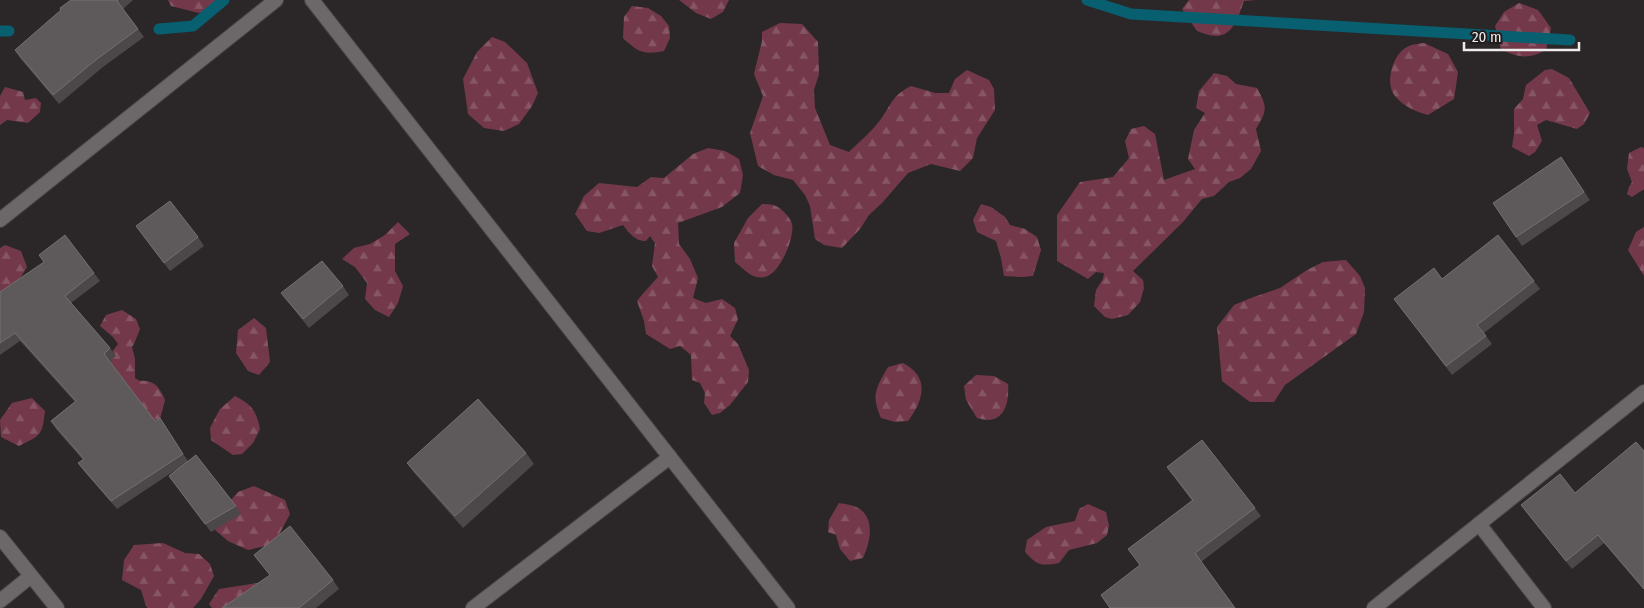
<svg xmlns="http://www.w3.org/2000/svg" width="1644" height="608" font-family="'Fira Sans Condensed',sans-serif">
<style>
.forest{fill:url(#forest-firs)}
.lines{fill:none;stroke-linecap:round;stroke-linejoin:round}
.stream{stroke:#075f70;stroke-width:11}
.minor-casing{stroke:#484545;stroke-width:16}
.minor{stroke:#6c6768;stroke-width:14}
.wall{fill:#4c4748}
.building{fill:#5e595a;stroke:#747070}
</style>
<defs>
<pattern id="forest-firs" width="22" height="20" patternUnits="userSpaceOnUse" patternTransform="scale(1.25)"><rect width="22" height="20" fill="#73394b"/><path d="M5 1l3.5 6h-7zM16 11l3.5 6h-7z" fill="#875665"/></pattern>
</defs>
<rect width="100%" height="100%" fill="#2b2728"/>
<!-- forest -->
<g class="forest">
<polygon points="168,0 224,0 220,5 199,13 171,6"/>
<polygon points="679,0 729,0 723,12 711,19 696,13"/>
<path d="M1189,0H1256L1244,1C1239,14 1234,36 1216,36C1210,36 1203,33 1197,31L1182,9Z"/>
<path d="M1519,3L1538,10L1551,28L1546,50C1527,60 1520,57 1501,50L1495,26L1504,12Z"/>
<path d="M632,6L648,8L661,16L669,26L670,38L664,51C643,55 638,52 623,38L624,17Z"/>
<path d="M780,23L802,24L818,42L819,74L814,90L815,108L830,145L849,152C858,143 869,134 877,124C891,108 889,97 911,86L935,93H949L955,79L967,70L989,80L994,89L995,110L977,138L973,158L960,171L931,164L908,173L882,203L869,215L860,229L842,248L824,245L815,239L810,206L805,195L793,180L774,175L758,166L750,133L763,96L754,74L762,41V32Z"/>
<polygon points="492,37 505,42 527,63 538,93 532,106 519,124 504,131 484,128 468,114 463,79 477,52"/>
<path d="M1424,43L1448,54L1458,72L1454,99L1428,115C1415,111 1404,107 1395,96C1384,83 1393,52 1409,46C1413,44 1419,44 1424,43Z"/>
<polygon points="1552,69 1569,78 1590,113 1584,124 1577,129 1546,120 1537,125 1542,141 1535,152 1529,156 1512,147 1514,134 1514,109 1523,99 1526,85 1545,70"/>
<path d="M1214,73L1227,76L1236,84L1257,88C1268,108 1267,110 1256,129L1261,151L1251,169L1240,178L1229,182L1214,196L1202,199L1183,222L1133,271L1143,280L1144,288L1140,302L1128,315L1112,319L1105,317L1094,306L1096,290L1103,279L1104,273L1096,272L1088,279L1057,261V215L1080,182L1113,177L1129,158L1125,141L1131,129L1144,126L1155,134L1164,180L1195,169L1188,159L1194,130L1205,113L1196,108L1199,91Z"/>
<polygon points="5,87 23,92 25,100 36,98 41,103 40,112 28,123 7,120 0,125 0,96"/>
<polygon points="1641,147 1644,148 1644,189 1632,197 1627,194 1629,187 1632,182 1627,169 1629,153"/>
<path d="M708,148L725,151L739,159L743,175L740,193L722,207L678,223L679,244L690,259L698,278L693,298L706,303L722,299L735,308L738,319L730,336L738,344L749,370L748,382L730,405L720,413L712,415L704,403L705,393L700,383L692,380L691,355L680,346L670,349L646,334L644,321L637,301C644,292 651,285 658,277L652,266L655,243L650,236L646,241C635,241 629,233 623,225L599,233L587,231L575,214L584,196L599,183L637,187L651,177L664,178L693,154Z"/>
<path d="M762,204C765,204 770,204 773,205C781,207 790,217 792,224C795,237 780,274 765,277C752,280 744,269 735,262L734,243L748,218Z"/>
<polygon points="981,204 991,207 1005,217 1010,225 1025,229 1037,237 1041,250 1033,276 1021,277 1004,276 1001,258 996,241 977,232 973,220"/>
<polygon points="398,222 410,234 395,244 395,271 403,286 398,303 389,317 375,310 365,299 367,283 355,267 342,259 354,248 370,244 385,235"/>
<polygon points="1644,227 1644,276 1628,250 1636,232"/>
<polygon points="5,245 21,251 27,267 16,285 0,295 0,248"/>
<polygon points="1346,260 1360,276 1365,288 1364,312 1356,334 1285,385 1274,402 1250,402 1222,381 1217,327 1234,305 1251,298 1280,288 1307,270 1323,262"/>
<path d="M122,310L136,319L140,329L134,344L132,347L135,359V378L140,381C154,379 160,388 165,400L160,419L138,421L109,368L112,352L118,344L113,337L100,326L106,315Z"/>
<polygon points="254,318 266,328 270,362 259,375 248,371 236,353 238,330"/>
<path d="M903,363C930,377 924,400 908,421L895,422L881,418C871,395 876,388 888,367Z"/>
<path d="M976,375L994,376L1008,384C1009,398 1007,418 989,420C986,420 981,419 977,418L966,400L964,386Z"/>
<path d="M235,396C252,405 256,410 260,429L253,443L242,454L233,455L211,440L210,428L220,409Z"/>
<path d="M32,398L45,411C42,436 41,435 19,446L1,437L0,420L12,403Z"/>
<polygon points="254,486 285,500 290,514 274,544 248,550 228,541 215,530 224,508 238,492"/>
<path d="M839,503C845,504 853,505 858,508C876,518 870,543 863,558L850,561L840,549L836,535L828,532L829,520Z"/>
<path d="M1088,504L1106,512L1109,526L1107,535L1097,543L1069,550L1059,563C1041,566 1038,566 1025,552L1027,540L1046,527L1075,521L1079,509Z"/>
<polygon points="163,543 185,553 199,554 210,564 214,576 201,599 193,608 148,608 146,606 141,590 122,580 124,560 134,545"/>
<polygon points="257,583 268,590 273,608 212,608 209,604 219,589"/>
</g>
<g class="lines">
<!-- stream -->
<g class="stream">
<polyline points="1087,0 1131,14 1570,40"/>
<polyline points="159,29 193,26 224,0"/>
<polyline points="0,31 9,31"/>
</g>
<defs>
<g id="minor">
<polyline points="312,0 788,608"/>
<polyline points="0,220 276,0"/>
<polyline points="1479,524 1544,608"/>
<polyline points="0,537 57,608"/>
<polyline points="0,601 31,576"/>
<polyline points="473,608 670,457"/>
<polyline points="1374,608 1644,392"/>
</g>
</defs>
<!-- minor casing -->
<use href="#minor" class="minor-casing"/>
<!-- minor -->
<use href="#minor" class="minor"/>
</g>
<!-- wall -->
<g class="wall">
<polygon points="71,0 133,0 123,9 144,37 103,67 59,104 20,58 15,50 61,10"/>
<polygon points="1561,157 1590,200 1522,246 1493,203"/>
<polygon points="142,234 198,237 204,246 170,271"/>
<polygon points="39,255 94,273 100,281 71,303 110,348 116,356 110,361 155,421 165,426 188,461 236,506 241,514 211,532 169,476 177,469 117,509 84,471 78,463 83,460 56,429 51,421 75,402 20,341 0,355 0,292 44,262"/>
<polygon points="1442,279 1534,281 1540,289 1484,333 1492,344 1452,375 1394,299"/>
<polygon points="343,286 349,295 309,328 281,293"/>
<polygon points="1644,451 1644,590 1604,543 1572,569 1521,505 1575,493"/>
<polygon points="526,453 534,464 463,528 415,474 407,463"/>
<polygon points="1167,467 1255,508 1261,516 1201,562 1235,608 1110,608 1101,595 1140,566 1192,501"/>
<polygon points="254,555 333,580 339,589 316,608 222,608 270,575"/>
</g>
<!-- building -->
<g class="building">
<polygon points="71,0 118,0 117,1 138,29 97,59 53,95 15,50 61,10 60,8"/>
<polygon points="1561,157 1584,192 1516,237 1493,203"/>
<polygon points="170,201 198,237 164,263 136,226"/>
<polygon points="65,235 94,273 65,296 110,348 104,354 155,421 160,418 183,454 111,501 78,463 84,459 51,421 76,401 15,333 0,343 0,292 44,262 39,255"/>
<polygon points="1498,235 1534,281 1477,325 1486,336 1446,366 1394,299 1434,268 1442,279"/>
<polygon points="322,261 343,286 303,319 281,293"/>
<polygon points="478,399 526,453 455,516 407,463"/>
<polygon points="1202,440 1255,508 1195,553 1235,608 1110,608 1101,595 1140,565 1128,549 1193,500 1167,467"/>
<polygon points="1636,442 1644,451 1644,589 1598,535 1566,561 1521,505 1560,474 1575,493"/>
<polygon points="196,455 236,506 205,524 169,476"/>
<polygon points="290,526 333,580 299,608 222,608 270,575 254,555"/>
</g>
<!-- scale -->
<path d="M1464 42v8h115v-8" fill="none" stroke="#eeebeb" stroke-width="2.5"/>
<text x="1472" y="42" font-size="15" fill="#eeebeb" stroke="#211d1e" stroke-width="4" paint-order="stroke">20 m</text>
</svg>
